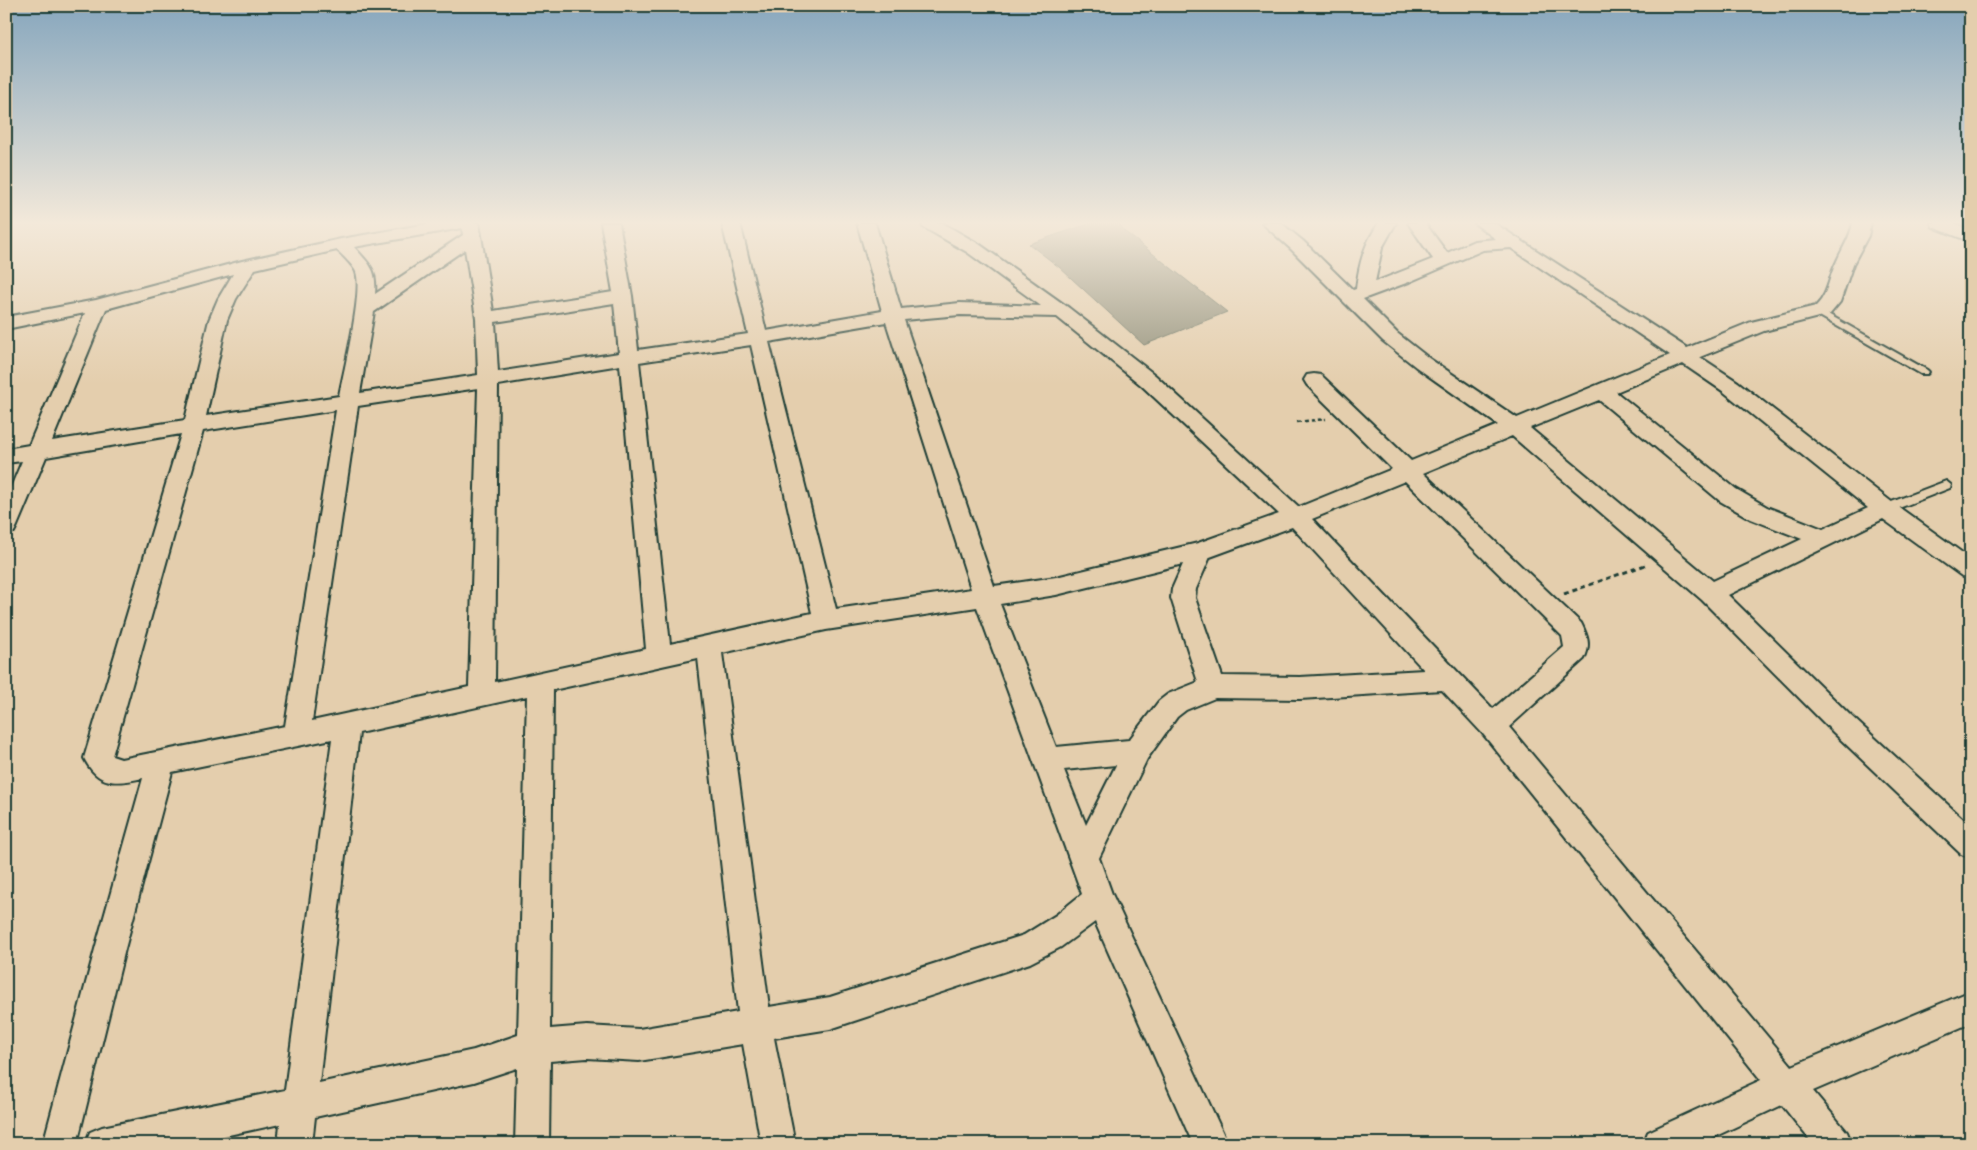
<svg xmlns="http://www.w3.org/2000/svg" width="1977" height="1150" font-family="'Comic Neue',sans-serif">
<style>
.water{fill:#94927c;stroke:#65705f}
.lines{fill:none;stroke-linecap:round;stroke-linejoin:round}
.service-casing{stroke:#1f3d34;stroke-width:4}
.minor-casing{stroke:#1f3d34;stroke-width:4}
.path-far1{stroke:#1f3d34;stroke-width:2.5;stroke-dasharray:4 3;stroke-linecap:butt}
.path{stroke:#1f3d34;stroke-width:3;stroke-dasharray:5 4;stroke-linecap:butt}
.service{fill:#e4cead;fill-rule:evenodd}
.minor{fill:#e4cead;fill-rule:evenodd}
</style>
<rect width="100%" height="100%" fill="#e4cead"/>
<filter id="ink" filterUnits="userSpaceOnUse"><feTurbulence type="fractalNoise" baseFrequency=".02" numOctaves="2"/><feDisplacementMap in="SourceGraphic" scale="10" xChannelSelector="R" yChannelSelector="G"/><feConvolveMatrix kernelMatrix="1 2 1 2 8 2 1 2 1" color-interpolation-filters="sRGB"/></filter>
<g filter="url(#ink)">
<!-- water -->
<polygon class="water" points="1091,223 1119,223 1124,231 1227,312 1144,345 1059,267 1029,244"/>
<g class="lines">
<defs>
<g id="service">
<polygon points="1819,309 1927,370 1929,372 1927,374 1921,374 1816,314 1816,310"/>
<polygon points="1946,481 1951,485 1950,488 1889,512 1881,512 1880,509 1881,506"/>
</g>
<g id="minor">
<path d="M433,223H479L493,311L613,292L601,223H619L632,296L638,350L748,334L722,223H740L766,331L882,311L857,223H875L901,309L960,303L1041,306L967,252L923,227L921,223H942L979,244L1069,308L1155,375L1299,507L1392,469L1307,385L1304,380L1307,375L1314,374L1321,375L1411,461L1498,425L1416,367L1383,341L1291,249L1262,223H1281L1303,241L1353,290L1356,289C1359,264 1364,244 1379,223H1396L1382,248L1375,282L1433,259L1408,223H1425L1447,253L1474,241L1496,239L1474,223H1494L1687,348L1751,322L1816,306C1828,295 1829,277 1836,263C1842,249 1850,238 1853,223H1871L1868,236L1853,264L1840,302L1830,314L1764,331L1700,357L1738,382L1893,503L1971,559V580L1963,577L1883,519L1728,595L1851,716L1971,826V858L1961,854L1833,732L1702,600L1512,436L1423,473L1581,623C1588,637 1591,645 1584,659L1509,727L1792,1066L1971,991V1023L1813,1091L1847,1132L1852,1144H1813L1782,1105L1699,1144H1643L1648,1132L1761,1080L1483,734L1442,690L1300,699L1215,698L1186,710L1177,717L1147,759L1099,858L1112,894L1228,1144H1193L1095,922L1061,947L1030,963L830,1029L774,1038L795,1144H761L743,1044L639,1061L587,1058L550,1061L549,1144H515L517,1068L474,1082L315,1117L312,1144H278L280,1124L187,1144H85L90,1132L102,1127L285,1090L332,739L172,772L125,949L77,1144H43L95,949L143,778C116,784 98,786 84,758L181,434L46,457L17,526L14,532L6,534V499L22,461L6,463V449L29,445L85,313L6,329V317L96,300L242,261L341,239ZM462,228L463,235L375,294C377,269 370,265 354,247ZM1511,248L1670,355L1517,418L1430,359L1397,333L1363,299L1409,282L1483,250ZM465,249L476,318L478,375L360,393L374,312ZM337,250C343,256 351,263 355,270C365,286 343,374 339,396L206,416L227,320L236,299L255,269ZM233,274L218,299L209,320L185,420L52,441L106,309ZM614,303L619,353L498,372L495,322ZM960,315L1057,317L1141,385L1279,514L1198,543L1056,577L994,586L904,320ZM886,322L971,589L836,609L769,342ZM751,345L812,613L670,644L639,362ZM1683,364L1724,392L1868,508L1823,529L1767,507L1736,489L1616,392ZM620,365L646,649L495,682L498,385ZM478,388L469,687L312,721L358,406ZM1599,400L1720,501L1751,519L1802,539L1713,581L1530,428ZM336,410L285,726L121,759L112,756L203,431ZM1405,481L1562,636L1564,647L1493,709L1312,519ZM1292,527L1424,670L1300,677L1222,676L1195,598L1196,589L1210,557ZM1183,564L1172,589L1171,598L1198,682L1168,694L1159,701L1129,740L1056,747L1000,604L1056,595ZM977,607L1082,894L1056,915L1024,935L830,997L769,1007L722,653L826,630ZM698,658L738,1012L639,1029L587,1026L550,1029L553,690ZM527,696L518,1035L474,1050L319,1083L359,733ZM1116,765L1086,825L1064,770Z"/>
<polygon points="1931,223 1954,223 1971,231 1971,242 1933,227"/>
</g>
</defs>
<!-- service casing -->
<use href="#service" class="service-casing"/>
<!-- minor casing -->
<use href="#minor" class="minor-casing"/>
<!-- path-far1 -->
<polyline class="path-far1" points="1297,422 1326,419"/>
<!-- path -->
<polyline class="path" points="1564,594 1648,564"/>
<!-- service -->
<use href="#service" class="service"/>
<!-- minor -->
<use href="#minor" class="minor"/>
</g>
</g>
<!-- sky -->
<linearGradient id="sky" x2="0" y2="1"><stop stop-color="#86a6bd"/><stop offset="0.58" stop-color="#f3e9da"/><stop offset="1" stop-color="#f3e9da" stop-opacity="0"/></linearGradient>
<rect width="1977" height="384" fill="url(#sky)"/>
<!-- margin -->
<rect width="1977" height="1150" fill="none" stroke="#e4cead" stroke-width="25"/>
<rect x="12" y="12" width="1952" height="1125" fill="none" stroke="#1f3d34" stroke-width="2" filter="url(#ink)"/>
</svg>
